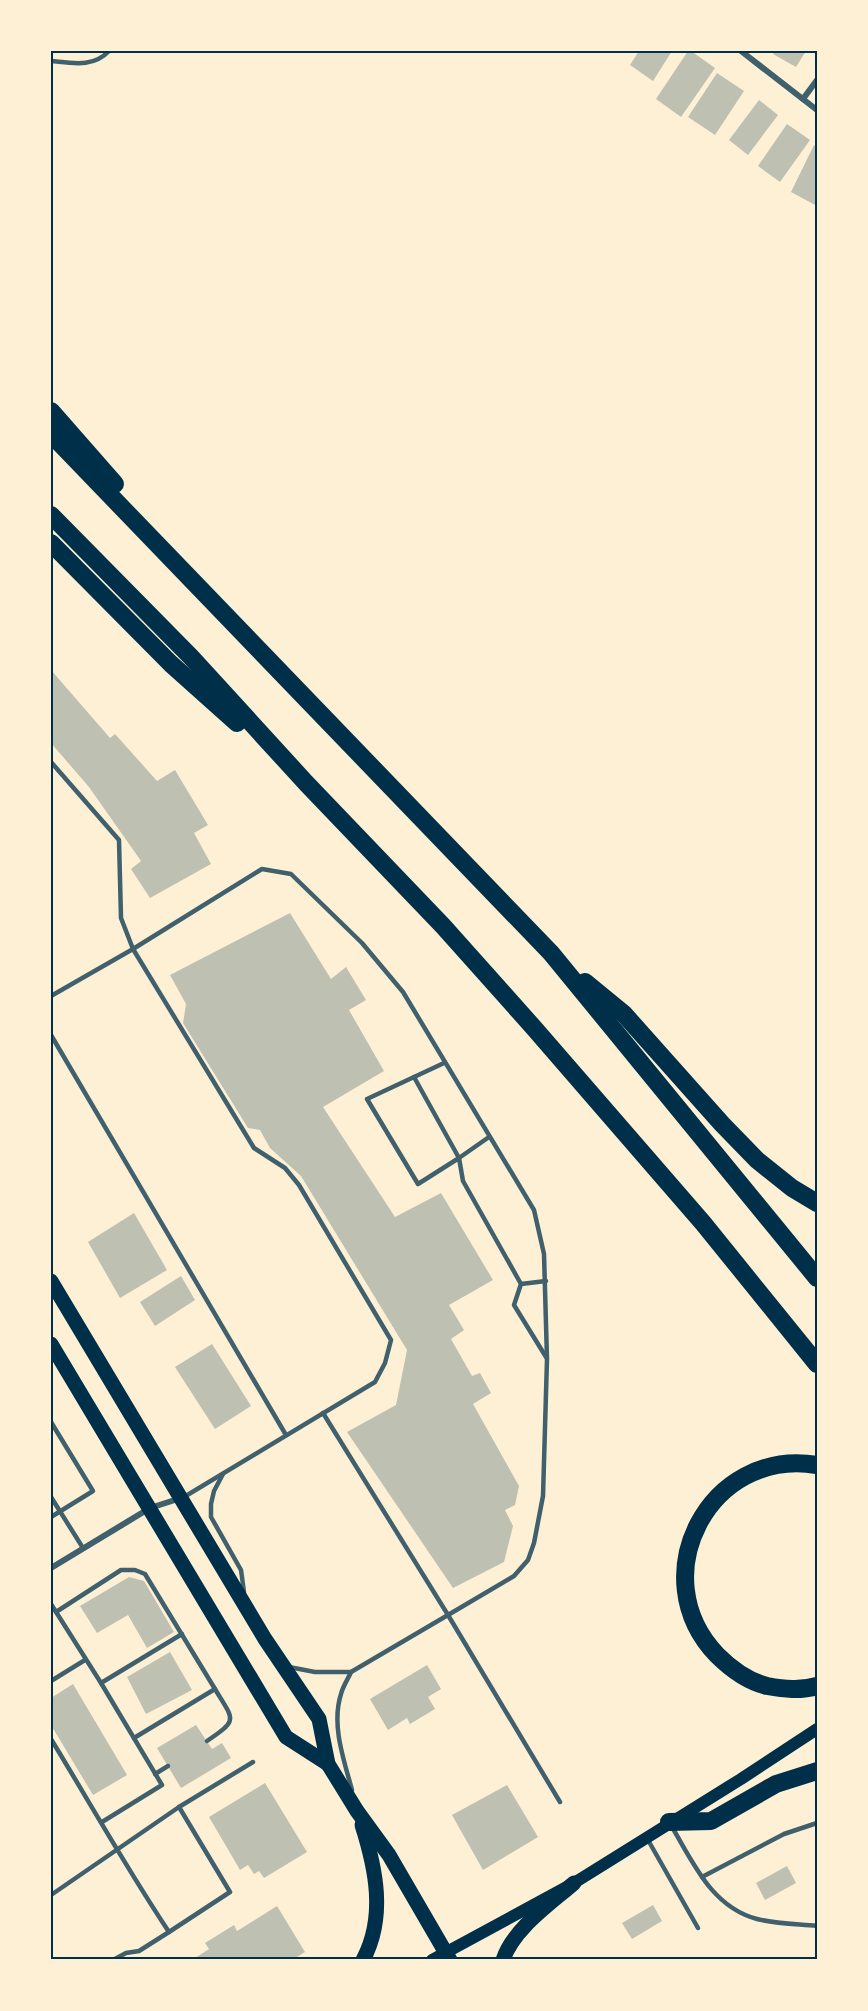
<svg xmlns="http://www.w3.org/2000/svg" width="868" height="2011" font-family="'Space Grotesk',sans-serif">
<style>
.building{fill:#bec0b2}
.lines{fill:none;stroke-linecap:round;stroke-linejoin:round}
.service{stroke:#3f606c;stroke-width:4.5}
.minor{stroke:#3f606c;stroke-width:6}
.secondary{stroke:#003049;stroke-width:12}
.primary{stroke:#003049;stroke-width:15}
.motorway{stroke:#003049;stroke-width:18}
.neatline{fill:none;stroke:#003049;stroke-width:2}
</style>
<rect width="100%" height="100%" fill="#fdf0d5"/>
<!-- building -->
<g class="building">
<polygon points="639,51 672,51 653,81 630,65"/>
<polygon points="688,51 691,51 715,68 681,117 656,99"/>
<polygon points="775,51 806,51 796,67 773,54"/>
<polygon points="717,73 744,91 715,135 688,117"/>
<polygon points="759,100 778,115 748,155 729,140"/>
<polygon points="787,124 810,140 780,182 758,166"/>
<polygon points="814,145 817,147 817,206 791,192"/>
<polygon points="51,670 110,738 115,734 157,781 175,770 208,825 194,833 211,864 150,898 131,869 141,861 89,787 51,743"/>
<polygon points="290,913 331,979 346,967 366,1000 349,1010 384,1071 323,1107 395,1217 441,1193 493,1280 449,1305 464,1330 451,1339 472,1376 480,1373 491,1393 473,1404 519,1486 515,1505 505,1510 513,1526 504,1562 453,1588 347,1432 396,1405 407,1350 301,1176 270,1148 260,1130 248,1128 183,1023 186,1004 170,975"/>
<polygon points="134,1213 167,1270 120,1298 88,1242"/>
<polygon points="181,1276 195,1300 155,1326 140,1302"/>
<polygon points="212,1344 251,1406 215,1429 175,1367"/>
<polygon points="129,1577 144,1581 174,1632 147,1648 128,1615 97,1633 80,1606"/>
<polygon points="170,1652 192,1690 146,1714 127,1677"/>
<polygon points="427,1665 441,1689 428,1697 435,1709 410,1724 407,1718 388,1730 370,1699"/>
<polygon points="73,1684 127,1775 93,1795 51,1725 51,1698"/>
<polygon points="196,1725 212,1749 222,1743 231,1758 181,1788 157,1748"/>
<polygon points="265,1783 307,1852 264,1878 259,1871 254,1874 248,1865 240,1870 209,1817"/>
<polygon points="507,1785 538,1837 483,1870 452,1815"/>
<polygon points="787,1866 796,1883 765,1900 756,1883"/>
<polygon points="653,1905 662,1921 632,1939 622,1923"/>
<polygon points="277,1906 305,1952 292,1960 192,1960 209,1949 205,1943 234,1925 237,1931"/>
</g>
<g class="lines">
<!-- service -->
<g class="service">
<path d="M51,61C72,63 93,68 109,51"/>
<polyline points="51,762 119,840 121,918 133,949 254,1148 285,1168 299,1185 391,1340 385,1363 375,1382 184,1497"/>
<polyline points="51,996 133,949 262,869 291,874 362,943 403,992 534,1210 544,1254 547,1359 543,1496 534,1543 528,1560 514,1576 448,1615 323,1413"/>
<polyline points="51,1035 286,1435"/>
<polyline points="444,1063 367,1099 418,1184 459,1158 463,1181 521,1284"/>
<polyline points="414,1077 459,1158 489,1137"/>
<polyline points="546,1357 514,1305 521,1284 546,1281"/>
<polyline points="51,1422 93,1491 51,1517"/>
<polyline points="223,1474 214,1491 211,1504 211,1517 241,1570 244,1592"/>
<polyline points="51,1497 83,1548"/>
<polyline points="51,1604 101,1683 162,1785 102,1822"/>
<polyline points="56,1612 121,1570 135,1570 145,1574 215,1689 134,1738"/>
<polyline points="289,1667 315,1672 351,1672 448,1615 560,1802"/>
<path d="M351,1672C348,1679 343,1686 341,1694C331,1725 344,1760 352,1790"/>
<polyline points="51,1681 85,1660"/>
<polyline points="101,1683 182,1634"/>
<path d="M51,1739C90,1803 127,1869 169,1932L230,1892L179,1807L51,1895"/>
<path d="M207,1741C239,1719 234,1721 215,1689"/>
<polyline points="155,1774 168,1766"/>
<polyline points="179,1807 253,1762"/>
<path d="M672,1827C694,1864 712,1907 757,1919C776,1924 797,1924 817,1926"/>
<polyline points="648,1840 698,1928"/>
<polyline points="702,1877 784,1834 817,1823"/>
<polyline points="113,1960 126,1953 139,1951 169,1932"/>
</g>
<!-- minor -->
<g class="minor">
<polyline points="741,51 817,110"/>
<polyline points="803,99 817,80"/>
<polyline points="51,1568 150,1508 181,1498"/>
</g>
<!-- secondary -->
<polyline class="secondary" points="432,1960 574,1883 741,1779 817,1729"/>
<!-- primary -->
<g class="primary">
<polyline points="51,1281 265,1639 319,1719 328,1764 357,1811 389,1855 450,1960"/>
<polyline points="51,1344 286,1737 328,1764"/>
<path d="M362,1825C376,1869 386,1917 363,1960"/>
<path d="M503,1960C513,1929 550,1904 574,1883"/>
</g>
<!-- motorway -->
<g class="motorway">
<polyline points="51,411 115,484"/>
<polyline points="51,434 551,953 817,1278"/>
<polyline points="51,515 191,657 306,783 443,926 534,1028 703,1223 817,1364"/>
<polyline points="51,543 171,664 237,723"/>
<polyline points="585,982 624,1014 722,1124 757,1160 792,1188 817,1203"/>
<path d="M817,1465C709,1447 642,1577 717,1655C732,1670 747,1681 767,1686C784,1689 800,1691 817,1686"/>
<polyline points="669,1822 711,1821 776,1784 817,1771"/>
</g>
</g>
<!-- border -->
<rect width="868" height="2011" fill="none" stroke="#fdf0d5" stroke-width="105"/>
<rect x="52" y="52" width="764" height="1906" class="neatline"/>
</svg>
